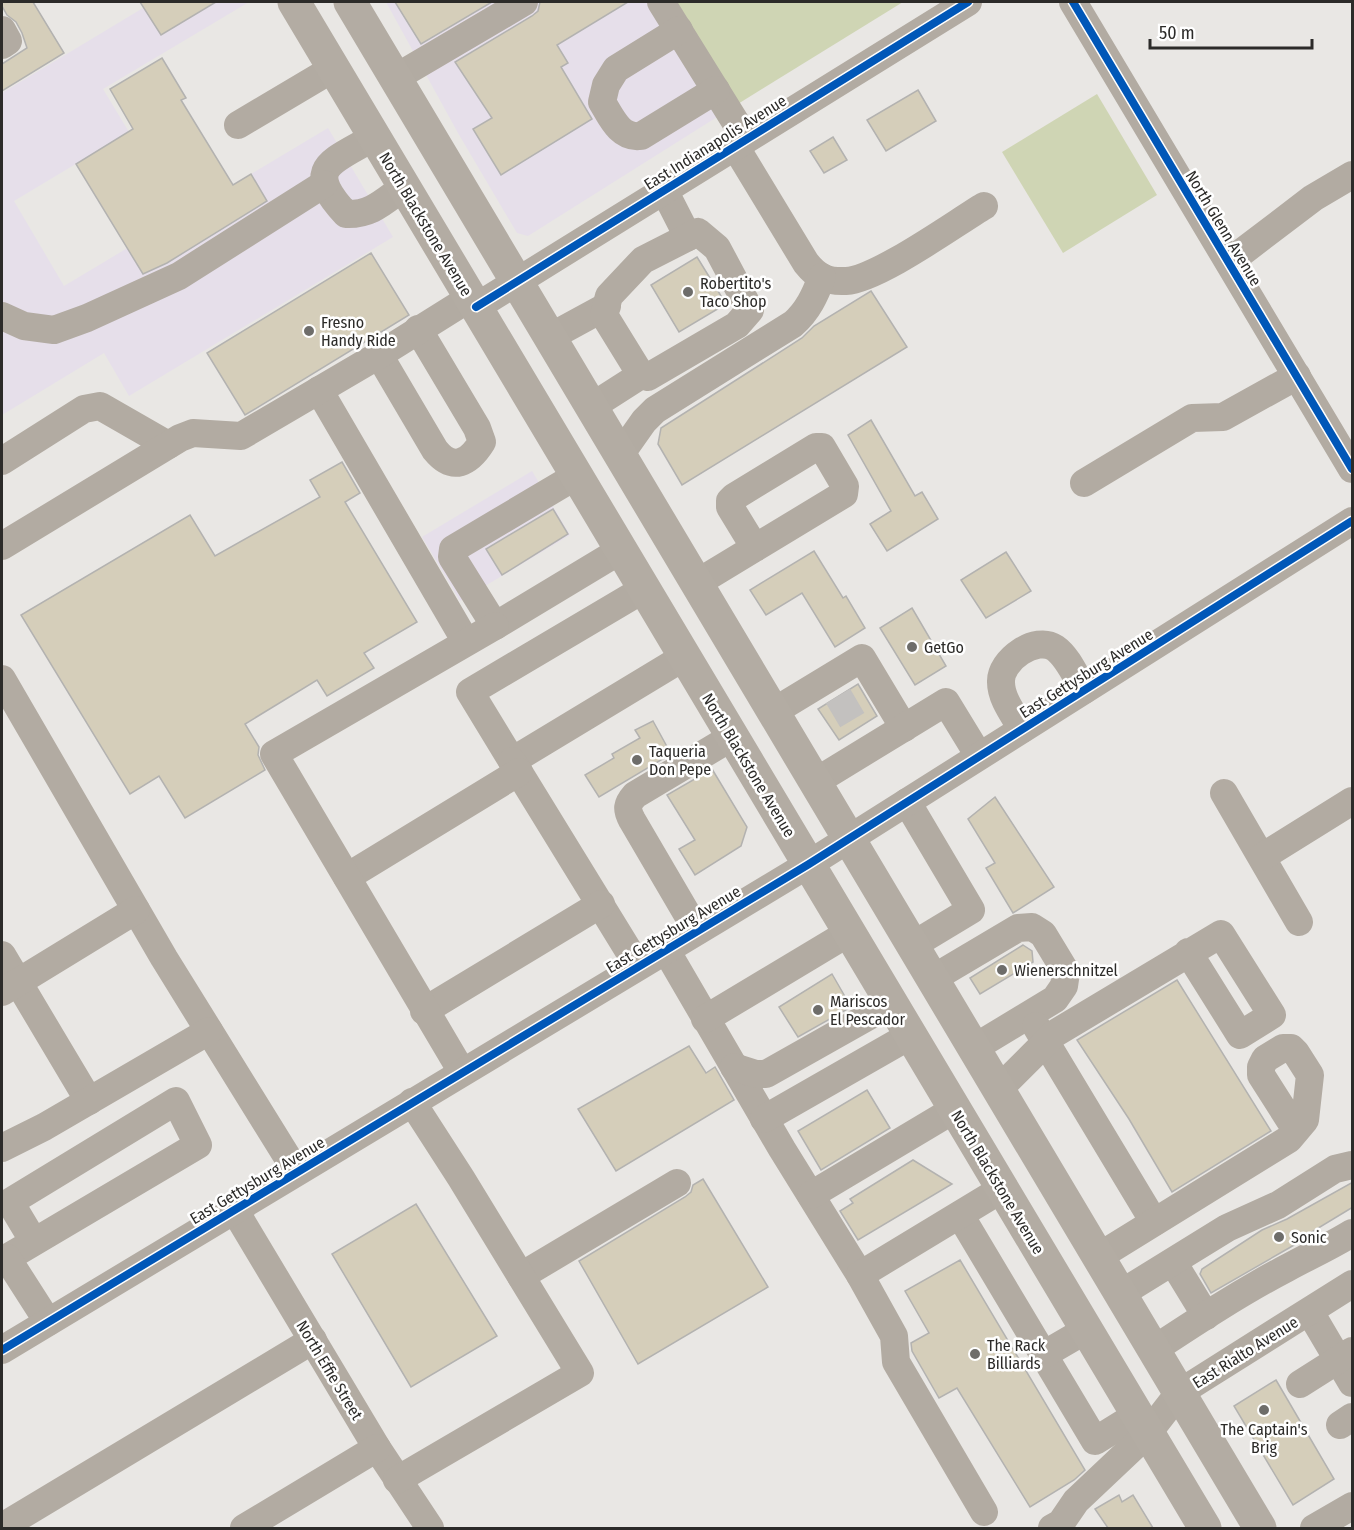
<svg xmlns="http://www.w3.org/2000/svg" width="1354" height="1530" font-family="'Fira Sans Condensed',sans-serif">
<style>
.industrial{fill:#e6dfea}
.green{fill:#cfd5b4}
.building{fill:#d5ceba;stroke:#b3b2b0;stroke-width:1.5}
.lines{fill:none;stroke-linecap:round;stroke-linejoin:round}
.minor-tunnel{stroke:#c3c1bf;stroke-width:28;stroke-dasharray:28 14;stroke-linecap:butt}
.minor{stroke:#b2aba2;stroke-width:28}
.major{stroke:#b3aca3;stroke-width:33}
.cycleway-casing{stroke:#fff;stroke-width:11}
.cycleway{stroke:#0057b8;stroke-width:8}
.poi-dot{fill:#6e6d6a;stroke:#fff;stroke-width:2}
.labels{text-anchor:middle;stroke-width:5;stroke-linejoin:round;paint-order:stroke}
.street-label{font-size:16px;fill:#2c2b29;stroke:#fff}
.poi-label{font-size:16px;fill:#2c2b29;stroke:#fff;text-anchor:start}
</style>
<rect width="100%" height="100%" fill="#e9e7e4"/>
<!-- industrial -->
<g class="industrial">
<polygon points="153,2 249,2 103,89 129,132 14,201 64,286 328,128 393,237 129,396 104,353 2,415 2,93"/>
<polygon points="386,2 669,2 733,107 528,236 517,233 458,133"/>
<polygon points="532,471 570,535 460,601 422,537"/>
</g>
<!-- green -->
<g class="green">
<polygon points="670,2 903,2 733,107"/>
<polygon points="1097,94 1157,195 1063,253 1002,152"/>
</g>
<!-- building -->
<g class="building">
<polygon points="2,2 33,2 64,53 2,91 2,64 27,48 22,33 16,22 7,15 2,6"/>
<polygon points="140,2 216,2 161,35"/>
<polygon points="395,2 492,2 421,44"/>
<polygon points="540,2 628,2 557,45 568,63 561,67 592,119 501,175 473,129 492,118 455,62 532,16 538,11"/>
<polygon points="162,58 186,98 181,100 233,185 251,174 267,201 167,263 143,274 76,164 133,129 110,89"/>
<polygon points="918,90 936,121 886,151 867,120"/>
<polygon points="833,137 847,160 824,173 810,151"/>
<polygon points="371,253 409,315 245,415 207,353"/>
<polygon points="697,257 726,304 679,332 651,285"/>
<polygon points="871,291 907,347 682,485 658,444 661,428 802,338 814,326"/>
<polygon points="871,420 915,496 922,492 938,519 887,551 870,524 891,511 848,435"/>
<polygon points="342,462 360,493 345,502 417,622 364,653 374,668 327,696 317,680 245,724 259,747 258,755 265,770 185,818 159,776 130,794 21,615 190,515 215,556 320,497 310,480"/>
<polygon points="553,509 568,534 502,575 486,549"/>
<polygon points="814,551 843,598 846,596 865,628 835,647 802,593 766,615 750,590"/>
<polygon points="1006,552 1031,591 986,618 961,580"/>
<polygon points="912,608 946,666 915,685 880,628"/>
<polygon points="858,684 877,716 839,740 818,709"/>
<polygon points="653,721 671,754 599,797 585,775 614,758 612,754 640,738 635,730"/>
<polygon points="712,769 747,827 741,846 695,875 679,849 695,840 667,795"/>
<polygon points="995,797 1054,887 1013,913 986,868 995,863 968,819"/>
<polygon points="1023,945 1032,951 1033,962 980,994 970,978"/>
<polygon points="832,974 851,1007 798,1037 779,1007"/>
<polygon points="1177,980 1271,1131 1172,1192 1129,1119 1077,1040"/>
<polygon points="689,1046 706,1073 715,1067 734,1100 616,1171 578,1109"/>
<polygon points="867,1090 890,1128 821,1170 798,1131"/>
<polygon points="913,1160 952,1184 858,1240 840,1211 853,1203 850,1199"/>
<polygon points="703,1179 768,1287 638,1364 579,1261 685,1197 691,1192 693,1185"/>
<polygon points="1353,1182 1353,1207 1305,1236 1306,1238 1289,1248 1211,1293 1200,1274 1202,1269 1262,1230 1287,1219"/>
<polygon points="416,1204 497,1336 411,1387 332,1254"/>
<polygon points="960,1260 1085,1470 1074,1480 1030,1507 957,1388 939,1398 912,1351 911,1343 929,1333 905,1291"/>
<polygon points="1276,1380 1334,1479 1293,1505 1234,1406"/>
<polygon points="1119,1495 1122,1502 1133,1495 1153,1528 1108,1528 1095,1509"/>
</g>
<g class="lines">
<!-- minor-tunnel -->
<polyline class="minor-tunnel" points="838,696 857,728"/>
<!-- minor -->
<g class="minor">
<polyline points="661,2 746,139"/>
<polyline points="1073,2 1352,469"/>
<polyline points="2,30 8,41 2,45"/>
<path d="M679,30L616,69L606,85L602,102C611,117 620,139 641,136L716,90"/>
<polyline points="395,78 524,2"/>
<polyline points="238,125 334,68"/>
<path d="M374,137C332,162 302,167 346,214C372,215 384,201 404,187"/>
<path d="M735,146L806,263C817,277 827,282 846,281C878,279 954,224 984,206"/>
<polyline points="664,190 688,237"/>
<polyline points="1229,262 1313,198 1352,175"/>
<polyline points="476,307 968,2"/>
<polyline points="2,316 24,326 54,330 87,318 179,276 324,184"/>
<polyline points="550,337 607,306"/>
<path d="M379,355L435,450C453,472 469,463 482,442L477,428L418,329"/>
<polyline points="319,390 466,642"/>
<polyline points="591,407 641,375 648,377 737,325 750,310 717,248 698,232 643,260 609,296 604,315 641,375"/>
<path d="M620,455L644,421L655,410L793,324C808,311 815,295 822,277"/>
<polyline points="2,461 84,409 100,406 168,445"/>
<polyline points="576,476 453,549 452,557 495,626 621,550"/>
<polyline points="1084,483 1192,418 1223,417 1297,376"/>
<polyline points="2,546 180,438 193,433 241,436 379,355 470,298"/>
<polyline points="697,583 844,494 845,486 822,447 816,447 734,497 730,501 730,507 755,548"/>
<polyline points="644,589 470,692 512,761 684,657"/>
<polyline points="2,679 164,958 296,1171"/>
<polyline points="773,712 862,658 904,728"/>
<path d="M1022,729C1014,715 1001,699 1001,682C1000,660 1036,635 1055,648C1068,657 1076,677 1084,690"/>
<polyline points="512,761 638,966"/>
<polyline points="815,782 946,702 979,756"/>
<polyline points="1224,793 1299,922"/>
<polyline points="907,802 971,910 913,945"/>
<polyline points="1262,857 1352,801"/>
<polyline points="347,877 519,772"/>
<path d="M697,931L632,820C626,809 627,804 635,795L732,737"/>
<polyline points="666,950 782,1149 860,1275"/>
<polyline points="2,955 89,1101"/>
<polyline points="932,979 1018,928 1032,927 1043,934 1066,972 1064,986 1055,999 974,1048"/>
<polyline points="2,992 136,910"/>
<polyline points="424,1011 601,904"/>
<polyline points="705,1019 850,932"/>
<polyline points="1036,1026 1154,1222"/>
<polyline points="734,1067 756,1074 766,1074 892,1003"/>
<polyline points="462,1072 274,754 495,626"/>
<polyline points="998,1090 1054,1034 1221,934 1272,1015 1240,1035 1188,952"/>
<polyline points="764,1119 911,1035"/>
<polyline points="2,1148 44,1127 209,1031"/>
<polyline points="811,1195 955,1109"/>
<polyline points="234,1209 377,1448 430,1528"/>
<polyline points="960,1215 1095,1441 1137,1415"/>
<polyline points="1098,1257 1289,1139 1305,1120 1310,1075 1296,1053 1291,1048 1283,1048 1265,1059 1261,1067 1261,1075 1296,1130"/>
<polyline points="7,1258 34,1242 198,1145 176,1101 10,1202 34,1242"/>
<polyline points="2,1261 7,1258 48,1322"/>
<polyline points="1173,1262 1206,1316"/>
<polyline points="521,1276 677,1183"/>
<polyline points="1120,1294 1227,1228 1278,1205 1335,1169 1352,1165"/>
<polyline points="1310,1312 1352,1383"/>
<polyline points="2,1350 809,864 1352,521"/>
<path d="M1153,1350C1197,1321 1241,1292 1287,1268C1309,1256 1331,1246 1352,1233"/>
<polyline points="1043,1355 1086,1330"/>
<polyline points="1300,1384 1352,1351"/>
<polyline points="1340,1425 1352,1417"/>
<polyline points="397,1480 580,1373 461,1178 412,1102"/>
<polyline points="984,1512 896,1362 894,1336 860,1275 1002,1189"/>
<polyline points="2,1527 313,1340"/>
<polyline points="244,1528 377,1448"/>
<polyline points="1052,1528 1061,1523 1076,1501 1148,1433 1179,1393 1352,1284"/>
<polyline points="1314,1528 1352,1506"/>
</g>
<!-- major -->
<g class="major">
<polyline points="294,2 1205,1528"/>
<polyline points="350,2 1260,1528"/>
</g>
<defs>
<g id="cycleway">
<polyline points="1073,2 1352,469"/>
<polyline points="476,307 968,2"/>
<polyline points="2,1350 809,864 1352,521"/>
</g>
</defs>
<!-- cycleway casing -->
<use href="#cycleway" class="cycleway-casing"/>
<!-- cycleway -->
<use href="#cycleway" class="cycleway"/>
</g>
<!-- markers -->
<g class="poi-dot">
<circle cx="688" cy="292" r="6"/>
<circle cx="309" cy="331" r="6"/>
<circle cx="912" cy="647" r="6"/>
<circle cx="637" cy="760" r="6"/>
<circle cx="1002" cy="970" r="6"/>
<circle cx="818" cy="1010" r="6"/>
<circle cx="1279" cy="1237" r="6"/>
<circle cx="975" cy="1354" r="6"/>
<circle cx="1264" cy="1410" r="6"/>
</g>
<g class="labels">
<!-- street labels -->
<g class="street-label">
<text transform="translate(715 142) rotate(-32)" y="6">East Indianapolis Avenue</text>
<text transform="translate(426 224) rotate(59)" y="6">North Blackstone Avenue</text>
<text transform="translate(1224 228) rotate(59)" y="6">North Glenn Avenue</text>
<text transform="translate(1086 673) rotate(-32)" y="6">East Gettysburg Avenue</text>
<text transform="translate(749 765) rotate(59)" y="6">North Blackstone Avenue</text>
<text transform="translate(673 929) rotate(-31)" y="6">East Gettysburg Avenue</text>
<text transform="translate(257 1180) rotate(-31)" y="6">East Gettysburg Avenue</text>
<text transform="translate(998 1182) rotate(59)" y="6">North Blackstone Avenue</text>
<text transform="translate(1245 1352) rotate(-32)" y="6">East Rialto Avenue</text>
<text transform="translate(330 1370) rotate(59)" y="6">North Effie Street</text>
</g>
<!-- poi labels -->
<g class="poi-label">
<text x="700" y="289">Robertito's<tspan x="700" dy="18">Taco Shop</tspan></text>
<text x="321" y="328">Fresno<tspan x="321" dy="18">Handy Ride</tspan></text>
<text x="924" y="653">GetGo</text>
<text x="649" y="757">Taqueria<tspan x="649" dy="18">Don Pepe</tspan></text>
<text x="1014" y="976">Wienerschnitzel</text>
<text x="830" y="1007">Mariscos<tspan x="830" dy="18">El Pescador</tspan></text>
<text x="1291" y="1243">Sonic</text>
<text x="987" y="1351">The Rack<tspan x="987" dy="18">Billiards</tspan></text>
<text x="1264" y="1435" text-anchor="middle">The Captain's<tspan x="1264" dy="18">Brig</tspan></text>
</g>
</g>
<!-- border -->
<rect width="1354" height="1530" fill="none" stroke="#2c2b29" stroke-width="6"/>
<!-- scale -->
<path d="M1150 39v9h162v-9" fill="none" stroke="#2c2b29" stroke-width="3"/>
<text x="1159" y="39" font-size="18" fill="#2c2b29" stroke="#ffffff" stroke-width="4.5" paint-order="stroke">50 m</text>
</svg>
